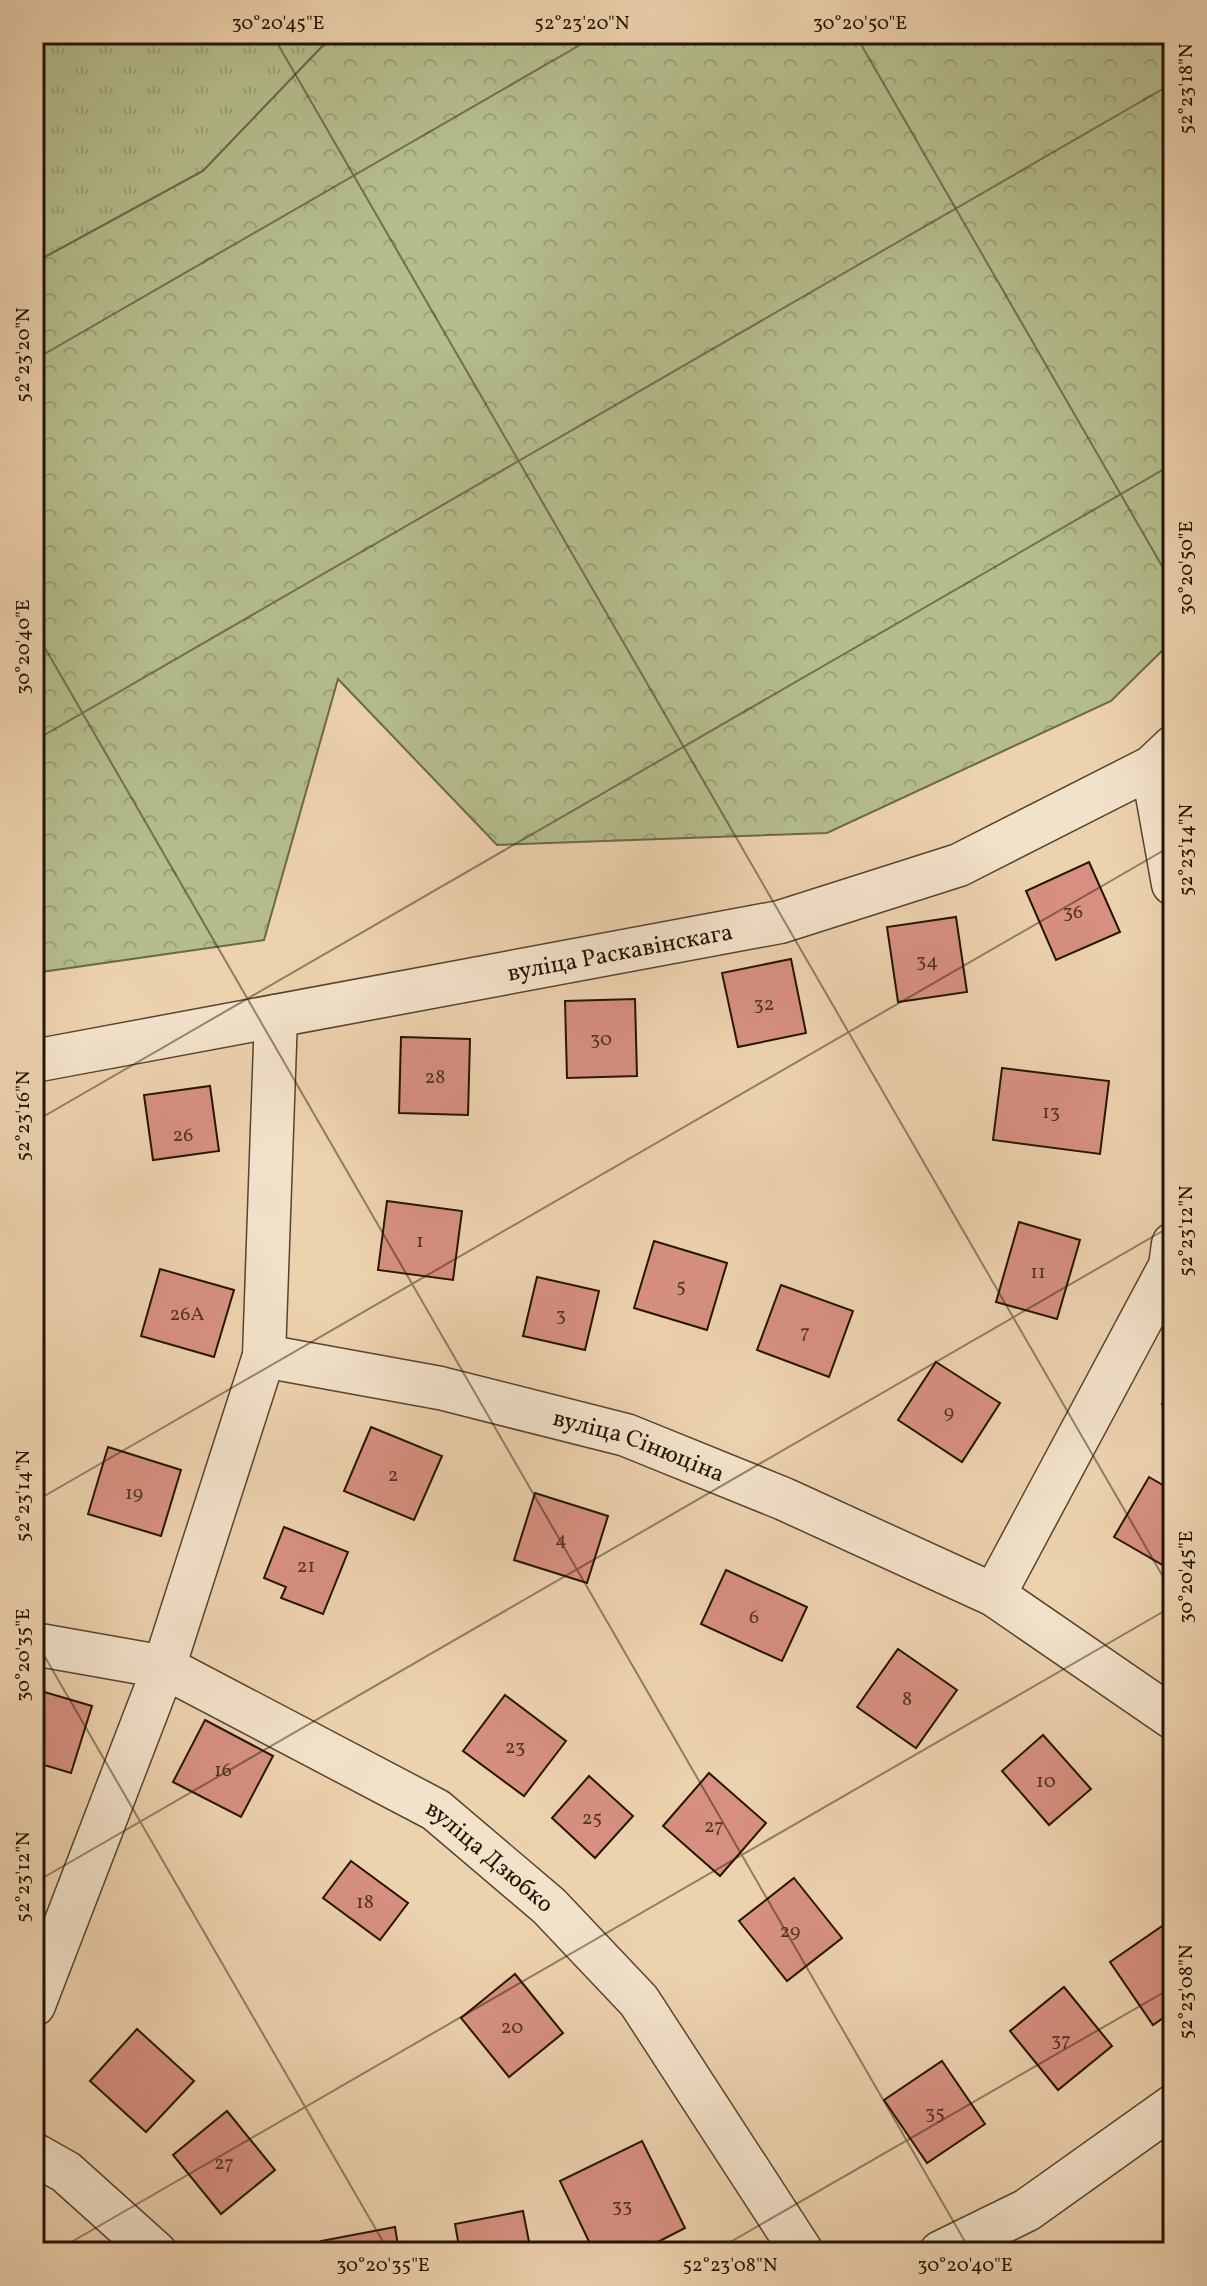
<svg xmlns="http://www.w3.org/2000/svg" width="1207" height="2286" font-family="Vollkorn,serif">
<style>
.grass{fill:url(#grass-tufts);stroke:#6c6948;stroke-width:2}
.forest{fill:url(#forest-crowns);stroke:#6c6948;stroke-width:2}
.building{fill:#d79080;stroke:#241504;stroke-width:2}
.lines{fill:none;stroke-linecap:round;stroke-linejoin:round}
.street-casing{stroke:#56442e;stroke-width:45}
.street{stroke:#f3e2ca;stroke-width:42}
.ticks{fill:none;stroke:#241504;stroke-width:2;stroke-opacity:0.45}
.labels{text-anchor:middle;stroke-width:6;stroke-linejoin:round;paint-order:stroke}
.number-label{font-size:20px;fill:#513423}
.street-label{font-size:24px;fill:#241504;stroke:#f3e2ca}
.neatline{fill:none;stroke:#241504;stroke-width:3}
.ticks-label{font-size:20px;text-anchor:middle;fill:#241504}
</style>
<defs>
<pattern id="grass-tufts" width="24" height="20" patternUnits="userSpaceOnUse" patternTransform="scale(2)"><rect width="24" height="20" fill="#b5bd8d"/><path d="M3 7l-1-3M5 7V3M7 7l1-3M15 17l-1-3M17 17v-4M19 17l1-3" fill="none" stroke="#9ca278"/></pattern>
<pattern id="forest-crowns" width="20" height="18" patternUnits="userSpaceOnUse" patternTransform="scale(2)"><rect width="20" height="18" fill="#b5bd8d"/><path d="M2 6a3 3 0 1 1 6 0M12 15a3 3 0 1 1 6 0" fill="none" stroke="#9ca278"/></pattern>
</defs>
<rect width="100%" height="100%" fill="#edd2ae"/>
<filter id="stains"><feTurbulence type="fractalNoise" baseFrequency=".0025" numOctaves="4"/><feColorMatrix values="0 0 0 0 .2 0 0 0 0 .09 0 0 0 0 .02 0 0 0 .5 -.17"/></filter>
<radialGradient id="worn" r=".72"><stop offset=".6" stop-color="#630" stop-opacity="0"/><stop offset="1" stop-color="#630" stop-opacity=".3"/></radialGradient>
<!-- grass -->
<polygon class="grass" points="34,34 334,34 203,171 34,263"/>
<!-- forest -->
<polygon class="forest" points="334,34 1173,34 1173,640 1111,701 827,833 497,845 338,679 264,940 34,973 34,263 203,171"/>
<!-- building -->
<g class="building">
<polygon points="1089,862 1120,932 1056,960 1026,891"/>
<polygon points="956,917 967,992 898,1002 887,927"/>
<polygon points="791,959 806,1033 738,1047 722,973"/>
<polygon points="635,999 637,1076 567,1078 565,1001"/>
<polygon points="401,1037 470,1039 468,1115 399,1113"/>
<polygon points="1002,1068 1109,1081 1100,1154 993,1140"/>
<polygon points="210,1086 219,1151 153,1160 144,1095"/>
<polygon points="387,1201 462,1211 453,1280 378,1270"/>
<polygon points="1019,1222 1080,1240 1057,1319 996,1302"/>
<polygon points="654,1241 727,1263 707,1330 634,1308"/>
<polygon points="160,1269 234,1290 214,1357 141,1336"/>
<polygon points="537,1277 599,1291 585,1350 523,1336"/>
<polygon points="781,1285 853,1311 829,1377 757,1350"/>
<polygon points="936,1362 1000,1403 962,1462 898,1420"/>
<polygon points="1173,1377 1173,1409 1162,1404"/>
<polygon points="371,1427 442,1456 414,1520 344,1491"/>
<polygon points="108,1447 181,1470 161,1536 88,1514"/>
<polygon points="1149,1477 1173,1491 1173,1571 1114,1537"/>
<polygon points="535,1493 608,1516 587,1583 514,1560"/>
<polygon points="284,1527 348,1552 323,1614 281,1598 286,1587 264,1578"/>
<polygon points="726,1570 807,1607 782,1661 701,1624"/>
<polygon points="898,1649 957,1690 916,1748 857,1707"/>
<polygon points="34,1689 92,1706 71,1773 34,1762"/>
<polygon points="505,1695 566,1741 524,1796 463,1751"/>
<polygon points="205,1720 273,1756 241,1817 173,1782"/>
<polygon points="1043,1735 1091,1789 1049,1825 1002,1771"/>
<polygon points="709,1773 766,1823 720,1876 663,1826"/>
<polygon points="589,1776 633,1816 595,1858 552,1818"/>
<polygon points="351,1861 408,1903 380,1940 323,1898"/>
<polygon points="794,1878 842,1938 787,1981 739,1921"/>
<polygon points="1168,1922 1173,1930 1173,2011 1153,2025 1110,1962"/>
<polygon points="515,1974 563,2033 509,2077 461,2018"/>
<polygon points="1064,1987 1112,2046 1058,2090 1010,2031"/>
<polygon points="137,2029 194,2081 146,2132 90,2081"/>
<polygon points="942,2061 985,2124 927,2163 884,2100"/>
<polygon points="227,2111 275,2170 221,2214 173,2155"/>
<polygon points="642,2141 685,2228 646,2248 648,2252 594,2252 560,2181"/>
<polygon points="523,2211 531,2252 460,2252 455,2224"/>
<polygon points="395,2227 399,2252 323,2252 321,2241"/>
</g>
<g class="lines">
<defs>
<g id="street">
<polyline points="1152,767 1173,884"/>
<path id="s1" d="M34,1061L780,922L959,865L1152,767L1173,747"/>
<path id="s2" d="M264,1356L440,1388L626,1435L784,1499L994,1595L1173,1718"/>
<polyline points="994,1595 1170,1266 1173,1244"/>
<path id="s3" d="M34,1644L164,1667L436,1810L549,1906L639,2001L802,2252"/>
<polyline points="34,2005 164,1667 264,1356 276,1016"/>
<polyline points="34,2154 66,2172 155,2252"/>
<polyline points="941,2252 1027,2210 1173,2106"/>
</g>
</defs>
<!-- street casing -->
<use href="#street" class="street-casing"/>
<!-- street -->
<use href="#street" class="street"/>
</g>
<!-- ticks -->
<path class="ticks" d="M272,34L1173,1594M855,34L1173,585M34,360L599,34M34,629L971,2252M34,741L1173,83M34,1122L1173,464M34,1502L1173,845M34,1638L389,2252M34,1883L1173,1225M54,2252L1173,1606M713,2252L1173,1987"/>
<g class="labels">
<!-- number labels -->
<g class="number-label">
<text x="1073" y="918">36</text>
<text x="927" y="967">34</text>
<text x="764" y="1010">32</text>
<text x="601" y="1045">30</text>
<text x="435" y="1083">28</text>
<text x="1051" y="1118">13</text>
<text x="183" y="1141">26</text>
<text x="420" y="1247">1</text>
<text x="1038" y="1278">11</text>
<text x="681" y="1292">5</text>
<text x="187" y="1320">26А</text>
<text x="561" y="1321">3</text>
<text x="805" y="1338">7</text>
<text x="949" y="1418">9</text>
<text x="393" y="1481">2</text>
<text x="134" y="1499">19</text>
<text x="561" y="1545">4</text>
<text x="306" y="1572">21</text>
<text x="754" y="1623">6</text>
<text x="907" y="1705">8</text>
<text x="515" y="1753">23</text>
<text x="223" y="1776">16</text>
<text x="1046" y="1787">10</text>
<text x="592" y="1824">25</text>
<text x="714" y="1832">27</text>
<text x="365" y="1908">18</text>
<text x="790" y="1937">29</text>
<text x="512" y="2033">20</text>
<text x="1061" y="2046">37</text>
<text x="935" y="2119">35</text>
<text x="224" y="2169">27</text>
<text x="622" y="2212">33</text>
</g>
<!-- street labels -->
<g class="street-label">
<text dy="8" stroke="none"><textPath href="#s1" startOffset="596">вуліца Раскавінскага</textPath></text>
<text dy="8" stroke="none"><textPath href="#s2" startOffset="386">вуліца Сінюціна</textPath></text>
<text dy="8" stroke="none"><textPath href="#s3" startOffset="510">вуліца Дзюбко</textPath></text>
</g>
</g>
<!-- margin -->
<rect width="1207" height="2286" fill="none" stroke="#edd2ae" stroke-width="88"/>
<rect x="44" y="44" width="1119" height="2198" class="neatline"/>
<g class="ticks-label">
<text x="278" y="29">30°20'45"E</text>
<text x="582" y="29">52°23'20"N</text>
<text x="860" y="29">30°20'50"E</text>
<text transform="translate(1185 89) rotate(-90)" y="7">52°23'18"N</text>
<text transform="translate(22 355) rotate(-90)" y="7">52°23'20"N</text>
<text transform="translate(1185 568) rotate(-90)" y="7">30°20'50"E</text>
<text transform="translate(22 647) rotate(-90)" y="7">30°20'40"E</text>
<text transform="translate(1185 850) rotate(-90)" y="7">52°23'14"N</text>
<text transform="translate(22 1116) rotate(-90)" y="7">52°23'16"N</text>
<text transform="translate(1185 1231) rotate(-90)" y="7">52°23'12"N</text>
<text transform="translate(22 1496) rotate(-90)" y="7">52°23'14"N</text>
<text transform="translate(1185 1577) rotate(-90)" y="7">30°20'45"E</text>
<text transform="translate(22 1655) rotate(-90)" y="7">30°20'35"E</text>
<text transform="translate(22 1877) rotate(-90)" y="7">52°23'12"N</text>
<text transform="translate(1185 1992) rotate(-90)" y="7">52°23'08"N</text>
<text x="383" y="2271">30°20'35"E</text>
<text x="730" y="2271">52°23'08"N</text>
<text x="965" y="2271">30°20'40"E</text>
</g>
<rect width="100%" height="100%" filter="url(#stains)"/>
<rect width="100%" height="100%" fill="url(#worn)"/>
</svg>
